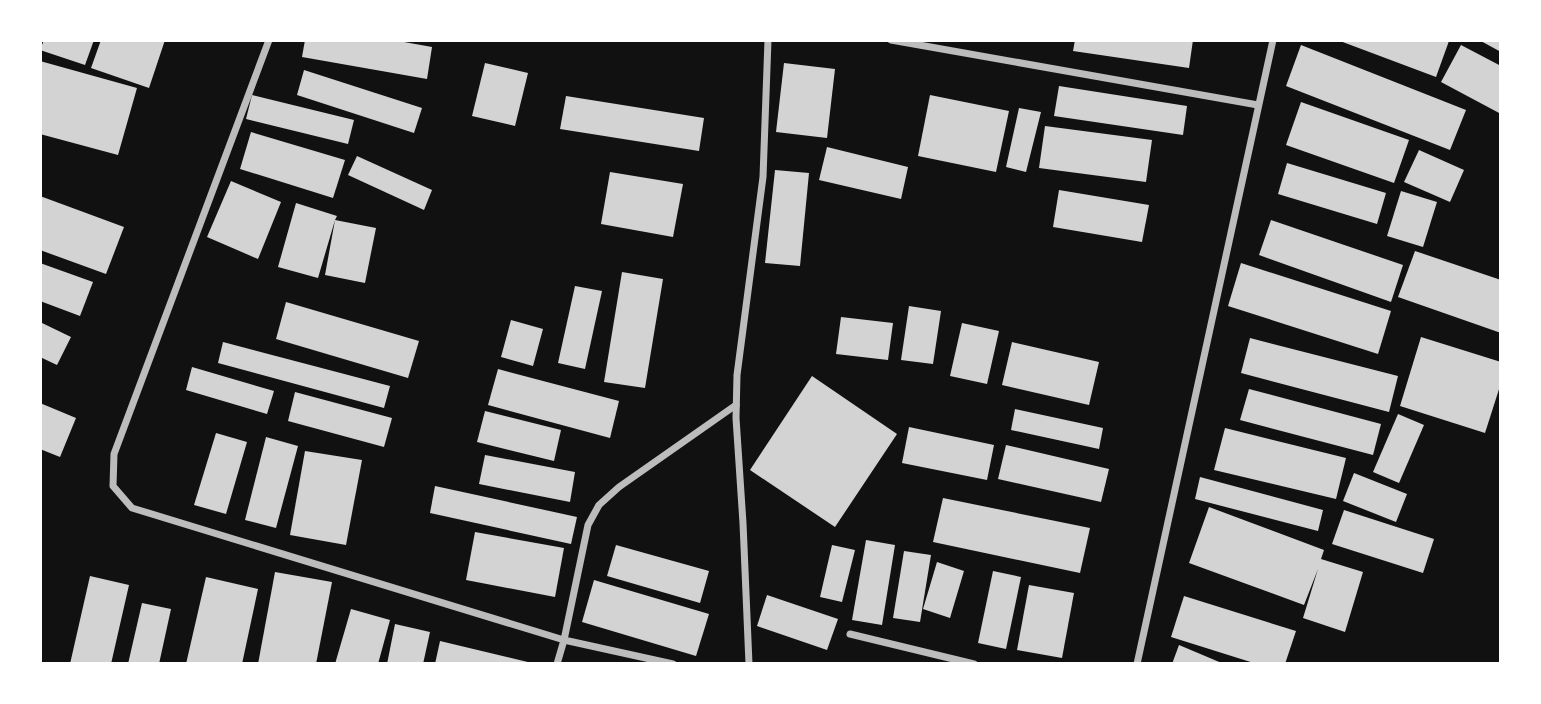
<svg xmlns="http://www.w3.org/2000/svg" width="1541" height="704" font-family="'Exo 2',sans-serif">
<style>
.building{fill:#d3d3d3}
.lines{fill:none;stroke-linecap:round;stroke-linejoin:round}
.minor{stroke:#bcbcbc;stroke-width:7}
</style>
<rect width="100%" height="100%" fill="#111"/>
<!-- building -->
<g class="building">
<polygon points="44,40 94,40 85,65 40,50"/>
<polygon points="101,40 165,40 149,88 91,68"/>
<polygon points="305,40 393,40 432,47 427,79 302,57"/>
<polygon points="1075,40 1193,40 1189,68 1073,51"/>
<polygon points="1447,40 1449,41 1436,77 1340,41"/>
<polygon points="1479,40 1501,40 1501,52"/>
<polygon points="1301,45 1466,110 1450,150 1286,86"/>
<polygon points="1461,45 1501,66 1501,114 1441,82"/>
<polygon points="40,61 137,88 118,155 40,134"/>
<polygon points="485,63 528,73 515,126 472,116"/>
<polygon points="784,63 835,69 827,138 776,132"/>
<polygon points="304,70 422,108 414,133 297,95"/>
<polygon points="1059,86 1187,106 1183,135 1054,116"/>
<polygon points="252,95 354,120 348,144 246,119"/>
<polygon points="930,95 1009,111 996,172 918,156"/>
<polygon points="566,96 704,118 699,151 560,129"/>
<polygon points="1301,102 1409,140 1394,183 1286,145"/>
<polygon points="1019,108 1041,112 1026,172 1006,167"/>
<polygon points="1045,126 1152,140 1146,182 1039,168"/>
<polygon points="251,132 345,160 333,198 240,169"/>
<polygon points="827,147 908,167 901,199 819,180"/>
<polygon points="1419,150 1464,170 1450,202 1404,182"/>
<polygon points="357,156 432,190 424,210 348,175"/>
<polygon points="1287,163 1386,193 1377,224 1278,194"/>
<polygon points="775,170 809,173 800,266 765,263"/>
<polygon points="610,172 683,184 673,237 601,224"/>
<polygon points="231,181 281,202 258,259 207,237"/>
<polygon points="1059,190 1149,205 1142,242 1053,227"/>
<polygon points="1401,191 1437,202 1423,247 1387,236"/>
<polygon points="40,196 124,227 106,274 40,250"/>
<polygon points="296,203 337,216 335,220 376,228 365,283 325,275 335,220 318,278 278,267"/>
<polygon points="1271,220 1403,265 1391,302 1259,255"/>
<polygon points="1415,251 1501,280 1501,333 1398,297"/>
<polygon points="40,263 93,282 80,316 40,301"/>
<polygon points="1241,263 1391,311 1378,354 1228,306"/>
<polygon points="622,272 663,279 645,388 604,382"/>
<polygon points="575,286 602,291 585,369 558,363"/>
<polygon points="286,302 419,341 408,378 276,339"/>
<polygon points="909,306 941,311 933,364 901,360"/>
<polygon points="841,317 893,323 888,360 836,354"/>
<polygon points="511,320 543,329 533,366 501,357"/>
<polygon points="40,322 71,337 57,365 40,357"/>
<polygon points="962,323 999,331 987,384 950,376"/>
<polygon points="1421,337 1501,362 1501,383 1485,433 1400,406"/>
<polygon points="1250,338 1398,376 1389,412 1241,373"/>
<polygon points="223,342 390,386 384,408 218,363"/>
<polygon points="1012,342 1099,362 1089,405 1002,385"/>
<polygon points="192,367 274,391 267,414 186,390"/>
<polygon points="498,369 619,401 610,438 488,405"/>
<polygon points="812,376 897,434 835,527 750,470"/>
<polygon points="1249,389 1381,424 1373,455 1240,420"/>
<polygon points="295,392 392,418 384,447 288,421"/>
<polygon points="40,403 76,418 60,457 40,449"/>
<polygon points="1015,409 1103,428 1099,449 1011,430"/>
<polygon points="485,411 561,430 554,461 477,442"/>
<polygon points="1398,414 1424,425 1399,483 1373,472"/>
<polygon points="909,427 994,445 987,480 902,463"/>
<polygon points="1225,428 1346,458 1336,499 1214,470"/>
<polygon points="216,433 247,442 226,514 194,505"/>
<polygon points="266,437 298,446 276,528 245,520"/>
<polygon points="1006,445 1109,469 1101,502 998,479"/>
<polygon points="305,451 362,460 346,545 290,535"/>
<polygon points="485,455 575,472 570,502 479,484"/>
<polygon points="1354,473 1407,494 1396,522 1343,501"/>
<polygon points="1200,477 1323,510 1318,531 1195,499"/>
<polygon points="435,486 577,517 571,544 430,513"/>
<polygon points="943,498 1090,528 1080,573 933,542"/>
<polygon points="1209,507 1324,550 1321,559 1363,572 1345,632 1303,618 1318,569 1304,605 1189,563"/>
<polygon points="1344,510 1434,539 1423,573 1332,544"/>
<polygon points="475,532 564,548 555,597 466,580"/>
<polygon points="866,540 895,545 882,625 852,620"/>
<polygon points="616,545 709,571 700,603 607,576"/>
<polygon points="832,545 855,550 842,602 820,597"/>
<polygon points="904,551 931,555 920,622 893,618"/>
<polygon points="937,562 964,571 950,618 923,609"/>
<polygon points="993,571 1021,577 1006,649 978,643"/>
<polygon points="275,572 332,582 316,664 258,664"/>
<polygon points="90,576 129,585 111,664 70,664"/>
<polygon points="206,577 258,589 242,664 186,664"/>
<polygon points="594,580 709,614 696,656 582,622"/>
<polygon points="1029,585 1074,593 1062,658 1017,650"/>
<polygon points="767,595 838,619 827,650 757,626"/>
<polygon points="1184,596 1296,631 1285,664 1257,664 1171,637"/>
<polygon points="142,603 171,609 159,664 128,664"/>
<polygon points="351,609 390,620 378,664 335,664"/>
<polygon points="395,624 430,632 423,664 387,664"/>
<polygon points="440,641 532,663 532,664 435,664"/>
<polygon points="1179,645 1224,664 1172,664"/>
</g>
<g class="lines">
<!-- minor -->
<g class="minor">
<polyline points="269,40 114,454 113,486 132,508 564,640 557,664"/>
<polyline points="891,40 1258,105"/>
<polyline points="850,634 974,664"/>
<polyline points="673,664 564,640 588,525 599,505 619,487 736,405"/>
<polyline points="749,664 743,523 736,418 737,375 763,177 768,40"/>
<polyline points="1137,664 1273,40"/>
</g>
</g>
<!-- border -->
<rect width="1541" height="704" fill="none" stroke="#ffffff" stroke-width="84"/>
</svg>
